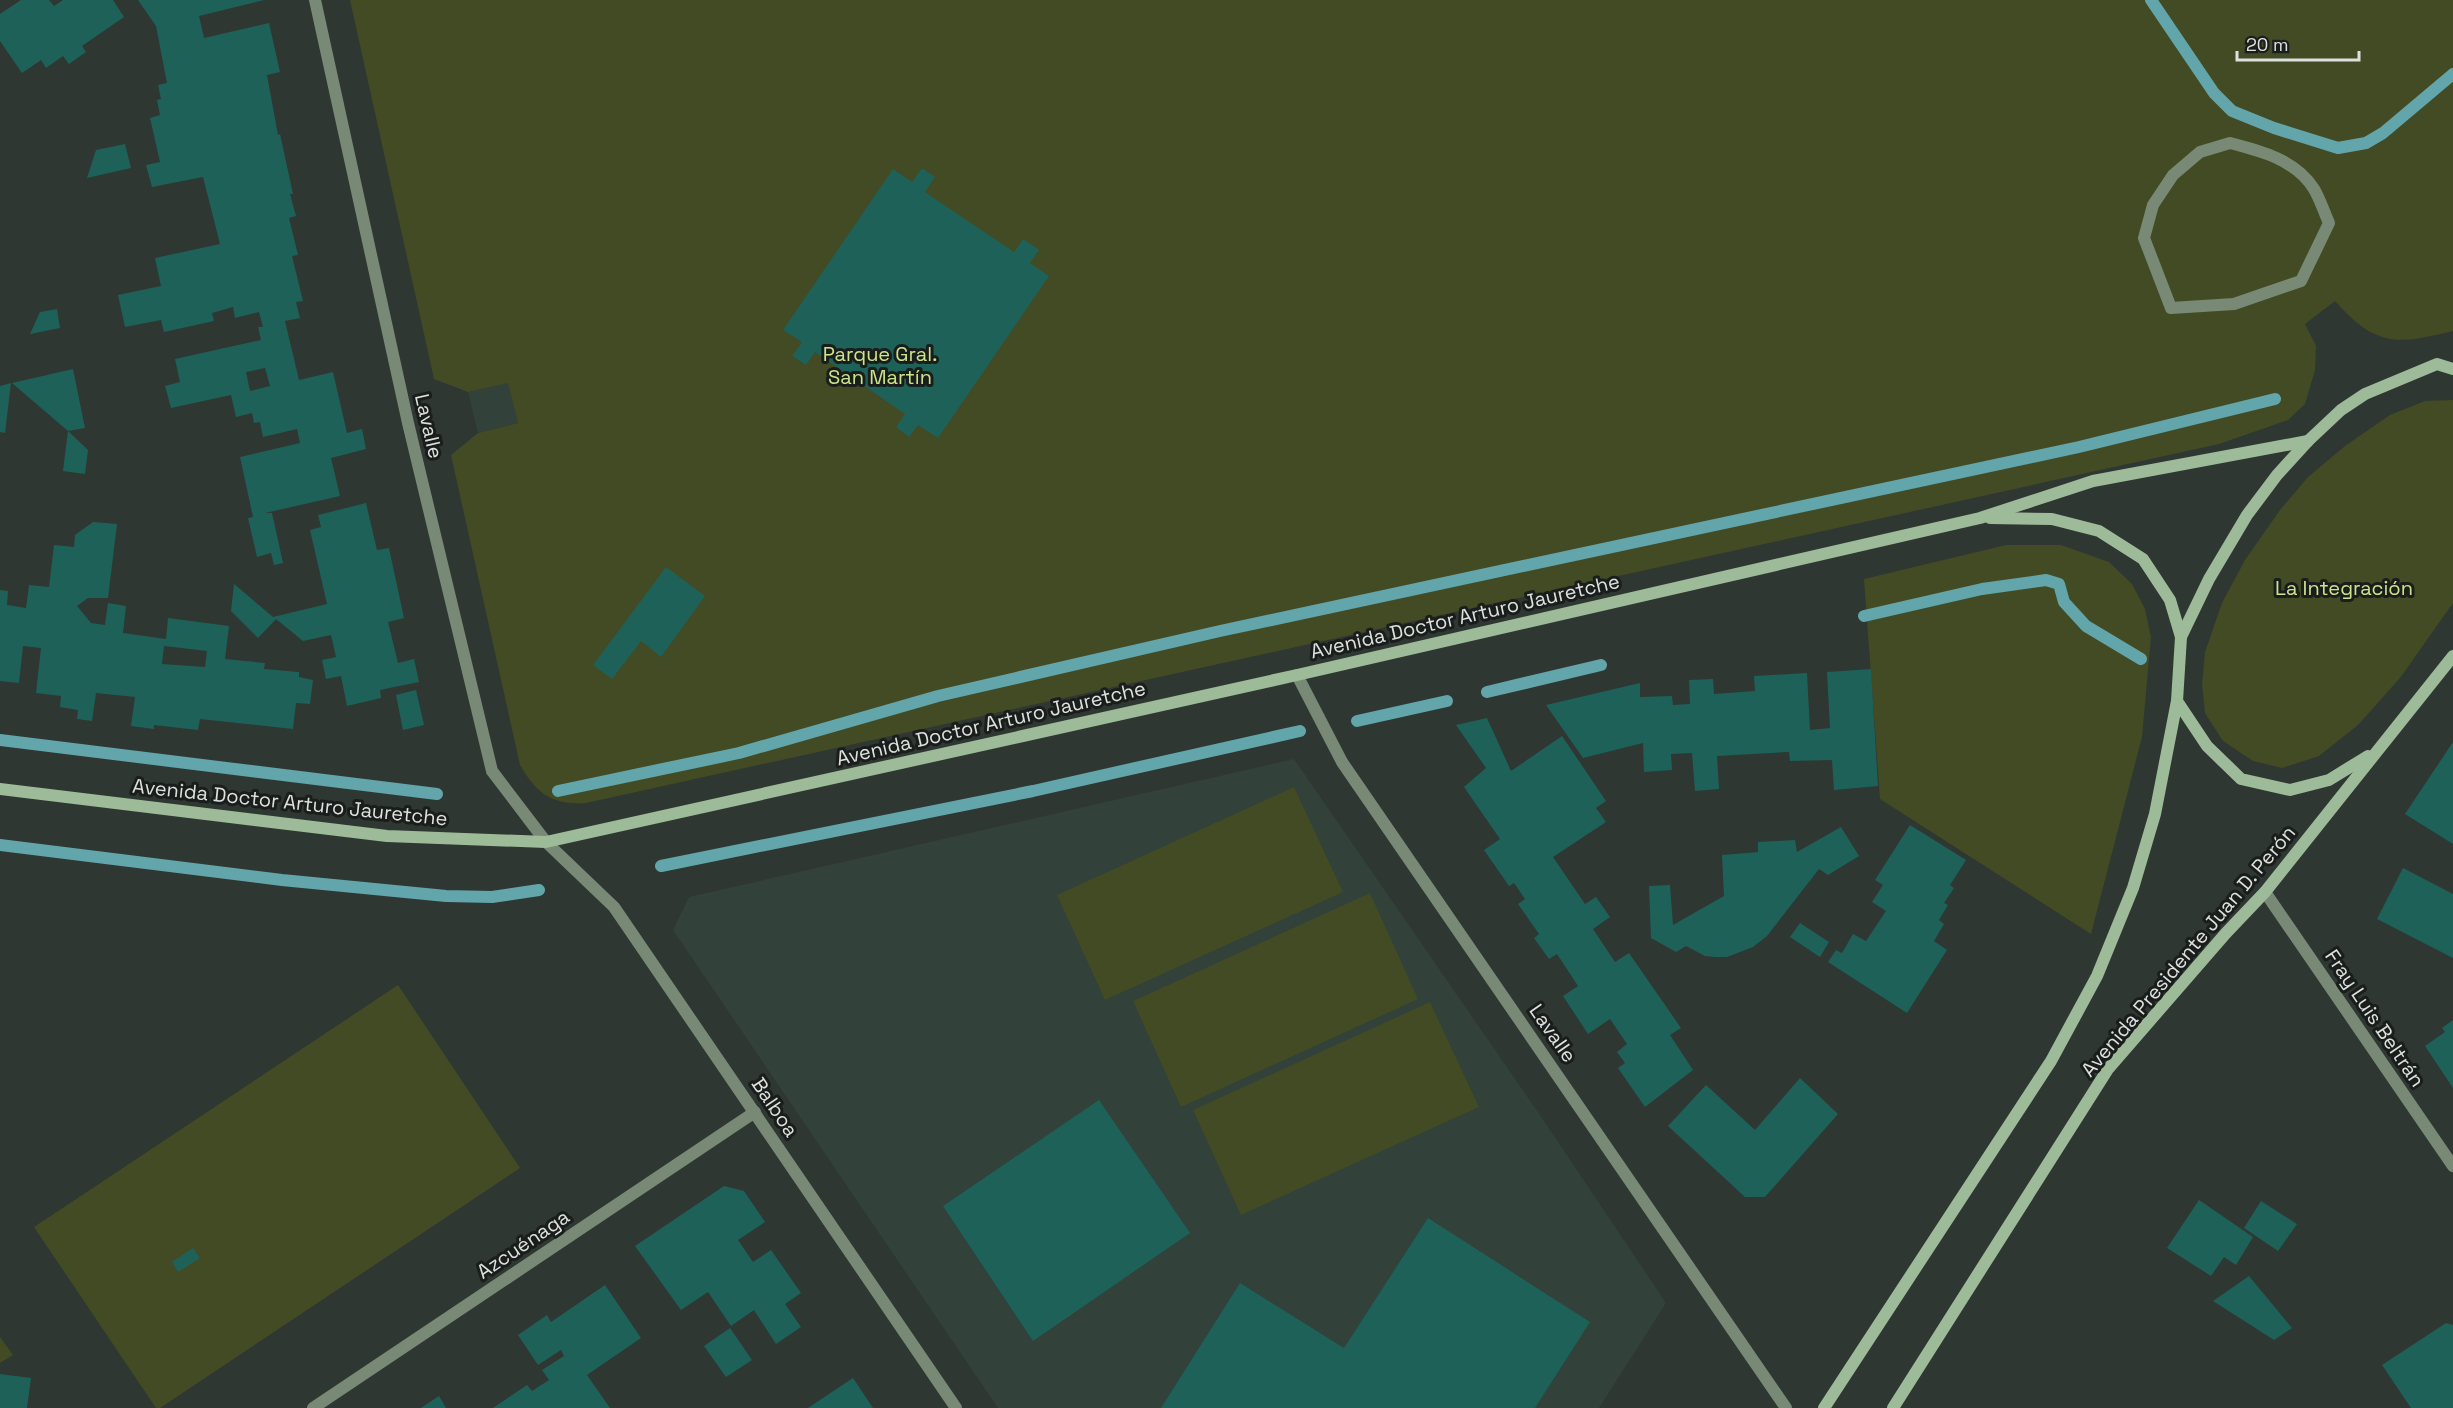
<svg xmlns="http://www.w3.org/2000/svg" width="2453" height="1408" font-family="'Space Grotesk',sans-serif">
<style>
.built{fill:#324139}
.green{fill:#424b24}
.lines{fill:none;stroke-linecap:round;stroke-linejoin:round}
.stream{stroke:#62a5aa;stroke-width:12}
.building{fill:#1e6158;fill-rule:evenodd}
.lane{stroke:#788a75;stroke-width:12}
.street{stroke:#788a75;stroke-width:12}
.secondary{stroke:#9dbb98;stroke-width:12}
.labels{text-anchor:middle;stroke-width:6;stroke-linejoin:round;paint-order:stroke}
.park-label{font-size:20px;fill:#cde38a;stroke:#191d1b}
.street-label{font-size:20px;fill:#dce1de;stroke:#191d1b}
</style>
<rect width="100%" height="100%" fill="#2f3732"/>
<!-- built -->
<g class="built">
<polygon points="508,382 518,423 478,433 468,392"/>
<polygon points="1294,759 1542,1118 1666,1303 1599,1408 998,1408 673,930 689,897"/>
</g>
<!-- green -->
<g class="green">
<path d="M350,0H2453V331C2396,345 2376,347 2335,301L2305,324L2316,346L2315,370L2305,404L2288,420L2219,444L586,803C552,805 537,794 520,765L451,455L478,433L518,423L508,383L468,392L434,379Z"/>
<polygon points="2453,400 2453,603 2400,678 2358,725 2319,756 2282,768 2253,761 2223,741 2205,713 2202,685 2205,652 2222,603 2245,560 2280,510 2308,477 2345,446 2390,415 2425,401"/>
<polygon points="2006,545 2061,545 2109,562 2132,584 2145,609 2151,637 2142,737 2091,934 1880,799 1864,579"/>
<polygon points="1294,787 1343,892 1105,1000 1057,895"/>
<polygon points="1370,893 1418,999 1181,1107 1133,1001"/>
<polygon points="398,985 520,1168 160,1408 156,1408 34,1227"/>
<polygon points="1430,1002 1479,1107 1241,1215 1193,1110"/>
<polygon points="0,1337 13,1355 0,1363"/>
</g>
<g class="lines">
<!-- stream -->
<g class="stream">
<polyline points="2151,0 2214,93 2232,111 2274,128 2338,148 2366,143 2383,133 2453,74"/>
<polyline points="1864,616 1982,589 2046,580 2059,584 2064,602 2086,626 2141,659"/>
<polyline points="1487,692 1601,665"/>
<polyline points="1357,721 1447,701"/>
<polyline points="0,740 437,794"/>
<polyline points="558,791 739,753 938,696 1220,631 2079,447 2275,399"/>
<polyline points="0,845 282,880 446,896 492,897 539,890"/>
<polyline points="661,866 1033,791 1300,731"/>
</g>
</g>
<!-- building -->
<g class="building">
<polygon points="21,0 49,0 54,6 63,0 113,0 124,17 82,46 86,52 69,64 63,56 46,68 41,60 22,73 0,41 0,14"/>
<path d="M138,0H264L199,16L204,38L269,23L280,72L267,75L278,135L280,134L293,194H290L296,216L289,218L298,255L292,256L303,301L296,302L300,318L285,321L299,380L333,372L347,433L362,429L366,449L331,458L340,496L265,513H272L283,563L274,565L271,553L257,557L248,518L253,517L240,457L300,443L297,429L263,437L260,422L254,423L252,413L236,417L231,395L171,408L165,386L180,382L175,359L261,340L258,327H263L259,312L235,318L233,307L212,313L214,321L164,332L161,320L125,327L118,295L161,286L155,258L220,244L203,177L152,187L146,165L160,162L150,118L160,115L157,100L161,99L158,85L167,83L156,26ZM265,368L270,386L250,391L246,372Z"/>
<polygon points="125,144 131,168 87,178 96,150"/>
<polygon points="922,168 935,177 925,192 1014,252 1023,239 1039,250 1030,263 1049,276 938,438 918,425 909,437 896,427 905,414 815,352 806,365 792,356 802,342 783,330 893,169 912,182"/>
<polygon points="57,309 60,328 30,334 40,312"/>
<polygon points="73,369 85,428 68,431 12,383"/>
<polygon points="11,383 5,433 0,432 0,386"/>
<polygon points="68,431 88,450 85,474 63,471"/>
<polygon points="366,503 377,550 389,548 404,618 388,622 398,663 414,659 419,682 380,690 381,698 347,706 341,676 326,679 322,660 336,657 331,635 303,641 276,619 258,638 231,611 234,584 273,617 327,604 310,530 321,527 318,515"/>
<path d="M93,522L117,524L108,598H88L77,606L91,623L105,625L108,603L126,606L123,633L166,639L168,618L229,626L225,659L265,663L264,669L299,672V677L313,680L310,704L296,703L293,729L200,719L198,730L154,725V729L131,726L135,697L96,693L92,721L77,719L78,710L60,707L61,696L36,693L41,648L23,646L19,683L0,681V590L8,591L7,605L26,608L29,585L49,587L54,545L74,547L75,535ZM164,646L207,651L205,667L162,664Z"/>
<polygon points="666,567 705,596 661,657 641,641 612,679 593,665"/>
<polygon points="1871,669 1878,786 1834,790 1832,760 1790,761 1789,752 1717,756 1719,789 1695,791 1692,753 1671,754 1672,770 1644,772 1643,743 1583,758 1546,705 1640,683 1640,697 1672,696 1673,705 1690,704 1689,680 1713,679 1714,694 1755,691 1754,676 1807,673 1810,730 1830,728 1827,672"/>
<polygon points="416,690 424,725 403,730 396,695"/>
<polygon points="1487,718 1511,771 1562,736 1606,801 1596,808 1606,822 1553,857 1585,904 1596,897 1610,917 1593,929 1615,962 1629,953 1681,1028 1670,1035 1693,1070 1645,1107 1618,1068 1625,1063 1617,1052 1627,1044 1610,1019 1588,1034 1563,996 1578,986 1557,954 1549,959 1534,938 1539,934 1518,904 1525,899 1514,883 1509,886 1484,850 1500,839 1464,787 1486,768 1456,725"/>
<polygon points="2453,742 2453,844 2405,814"/>
<polygon points="1910,825 1966,860 1950,885 1954,888 1944,903 1948,905 1939,920 1944,924 1934,941 1947,950 1907,1013 1828,962 1836,950 1842,953 1853,934 1866,941 1886,911 1872,902 1883,885 1875,880"/>
<polygon points="1841,827 1859,856 1828,875 1819,869 1767,936 1753,947 1727,957 1716,957 1705,956 1686,946 1676,952 1651,938 1649,886 1670,885 1673,925 1724,896 1722,855 1758,852 1758,842 1795,840 1797,852"/>
<polygon points="2403,868 2453,894 2453,958 2377,919"/>
<polygon points="1800,923 1829,942 1820,957 1790,937"/>
<polygon points="2453,1020 2453,1088 2425,1046 2445,1032 2442,1028"/>
<polygon points="1800,1078 1838,1114 1765,1197 1745,1197 1668,1126 1706,1085 1755,1130"/>
<polygon points="1099,1100 1190,1233 1033,1341 943,1206"/>
<polygon points="724,1186 744,1191 765,1222 738,1240 753,1262 771,1250 801,1293 785,1304 801,1327 776,1344 754,1310 731,1326 708,1292 681,1310 635,1246"/>
<polygon points="2199,1200 2253,1237 2236,1265 2224,1257 2211,1276 2167,1248"/>
<polygon points="2261,1201 2297,1224 2278,1251 2244,1228"/>
<polygon points="1428,1218 1590,1322 1535,1408 1161,1408 1240,1283 1344,1348"/>
<polygon points="193,1248 200,1258 178,1272 172,1262"/>
<polygon points="2249,1276 2292,1328 2274,1340 2213,1301"/>
<polygon points="605,1285 641,1338 587,1375 610,1408 493,1408 527,1385 532,1391 549,1380 542,1370 564,1356 561,1350 538,1365 518,1335 547,1315 551,1322"/>
<polygon points="2446,1323 2453,1325 2453,1408 2411,1408 2382,1365"/>
<polygon points="730,1328 752,1360 726,1377 704,1346"/>
<polygon points="0,1374 31,1378 27,1408 0,1408"/>
<polygon points="853,1378 873,1408 808,1408"/>
<polygon points="439,1396 446,1408 421,1408"/>
</g>
<g class="lines">
<!-- lane -->
<path class="lane" d="M2230,143C2261,151 2296,160 2314,189C2320,199 2324,212 2329,223L2301,281L2234,304L2171,308L2144,238L2153,205L2173,175L2200,152Z"/>
<!-- street -->
<g class="street">
<polyline points="315,0 408,423 492,771 546,842 614,907 956,1408"/>
<polyline points="1297,675 1342,762 1786,1408"/>
<polyline points="2265,892 2453,1166"/>
<polyline points="313,1408 755,1112"/>
</g>
<!-- secondary -->
<g class="secondary">
<polyline points="1990,518 2052,519 2099,531 2143,559 2170,600 2181,637"/>
<polyline points="2368,756 2329,780 2290,790 2241,779 2207,746 2177,701 2181,637 2209,579 2247,515 2277,475 2308,441 2341,410 2365,394 2437,364 2453,369"/>
<polyline points="0,789 387,836 546,842 1297,675 1980,518 2093,481 2308,441"/>
<polyline points="1824,1408 2051,1061 2097,976 2133,888 2155,814 2177,701"/>
<polyline points="1893,1408 2108,1069 2226,933 2265,892 2453,656"/>
</g>
</g>
<g class="labels">
<!-- park labels -->
<g class="park-label">
<text x="880" y="361">Parque Gral.<tspan x="880" dy="23">San Martín</tspan></text>
<text x="2344" y="595">La Integración</text>
</g>
<!-- street labels -->
<g class="street-label">
<text transform="translate(429 426) rotate(77)" y="7">Lavalle</text>
<text transform="translate(1465 616) rotate(-13)" y="7">Avenida Doctor Arturo Jauretche</text>
<text transform="translate(991 723) rotate(-13)" y="7">Avenida Doctor Arturo Jauretche</text>
<text transform="translate(290 802) rotate(6)" y="7">Avenida Doctor Arturo Jauretche</text>
<text transform="translate(2188 951) rotate(-50)" y="7">Avenida Presidente Juan D. Perón</text>
<text transform="translate(2375 1018) rotate(56)" y="7">Fray Luis Beltrán</text>
<text transform="translate(1553 1033) rotate(55)" y="7">Lavalle</text>
<text transform="translate(775 1107) rotate(56)" y="7">Balboa</text>
<text transform="translate(523 1244) rotate(-34)" y="7">Azcuénaga</text>
</g>
</g>
<!-- scale -->
<path d="M2237 51v9h122v-9" fill="none" stroke="#dce1de" stroke-width="3"/>
<text x="2246" y="51" font-size="18" fill="#dce1de" stroke="#191d1b" stroke-width="4.5" paint-order="stroke">20 m</text>
</svg>
